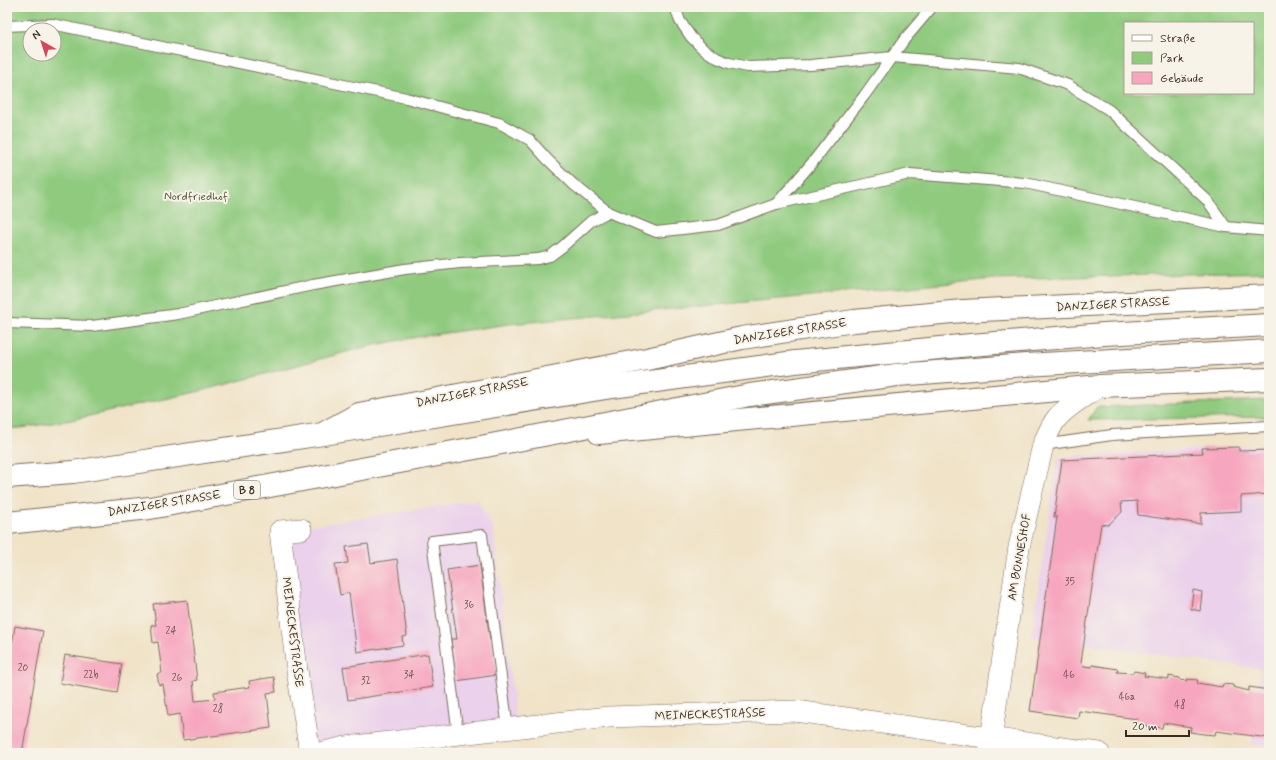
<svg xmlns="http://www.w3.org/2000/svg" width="1276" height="760" font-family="Mynerve,sans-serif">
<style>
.built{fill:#ebd1eb}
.green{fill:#8fca7f;stroke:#657a4e;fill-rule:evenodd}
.building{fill:#f7a6bf}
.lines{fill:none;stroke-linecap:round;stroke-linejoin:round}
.lane-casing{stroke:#7a6b5a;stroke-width:12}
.street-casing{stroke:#7a6b5a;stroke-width:22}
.primary-casing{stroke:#7a6b5a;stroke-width:24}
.highway-casing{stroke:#7a6b5a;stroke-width:24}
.lane{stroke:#fff;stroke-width:10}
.street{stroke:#fff;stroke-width:21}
.primary{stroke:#fff;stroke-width:22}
.highway{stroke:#fff;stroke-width:22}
.labels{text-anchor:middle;stroke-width:4;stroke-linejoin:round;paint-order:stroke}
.number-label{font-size:10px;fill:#6a4946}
.shield{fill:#f7f3e8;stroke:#73665b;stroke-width:1}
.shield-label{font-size:11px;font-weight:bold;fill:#3b2a1e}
.park-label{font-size:12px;fill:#545a3b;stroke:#f7f3e8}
.street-label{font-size:12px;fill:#3b2a1e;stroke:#f7f3e8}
</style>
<rect width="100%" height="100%" fill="#f7f3e8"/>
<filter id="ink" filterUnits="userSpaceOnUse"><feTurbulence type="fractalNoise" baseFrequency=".025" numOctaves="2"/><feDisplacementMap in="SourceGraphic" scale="8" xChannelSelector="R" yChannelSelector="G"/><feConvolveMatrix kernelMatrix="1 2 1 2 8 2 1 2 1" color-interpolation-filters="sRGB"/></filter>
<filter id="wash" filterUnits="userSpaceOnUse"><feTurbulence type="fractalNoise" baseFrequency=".012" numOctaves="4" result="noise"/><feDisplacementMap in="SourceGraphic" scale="16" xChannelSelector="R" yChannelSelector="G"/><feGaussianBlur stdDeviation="0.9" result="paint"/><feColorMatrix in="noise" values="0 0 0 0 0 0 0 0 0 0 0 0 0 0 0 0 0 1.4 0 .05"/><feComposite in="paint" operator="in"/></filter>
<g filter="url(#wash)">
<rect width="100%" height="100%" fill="#f0e3c8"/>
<!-- built -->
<g class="built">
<polygon points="1269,445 1269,746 1252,745 1261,669 1031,637 1058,457"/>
<polygon points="477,500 493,528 518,739 316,753 276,531"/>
</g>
<!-- green -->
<g class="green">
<path d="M7,7H1269V272L995,279L509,324L418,337L369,346L205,390L71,420L21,428L7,429ZM1125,23H1253V93H1125ZM30,30H54V54H30Z"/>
<polygon points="1269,400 1269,417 1088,420 1097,407"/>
</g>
<g id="blocks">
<!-- building -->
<g class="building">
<polygon points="1239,447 1239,451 1269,450 1269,494 1241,496 1241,511 1201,513 1201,524 1138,515 1137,501 1121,502 1122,512 1108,525 1101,524 1081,663 1084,666 1092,667 1092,665 1118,669 1117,672 1133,673 1134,671 1145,673 1144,676 1169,679 1169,676 1180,678 1180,680 1187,681 1187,679 1198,680 1197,683 1222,687 1223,684 1233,685 1233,687 1249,691 1249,687 1269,690 1269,738 1216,731 1215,735 1203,734 1190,732 1191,727 1163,723 1162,728 1137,724 1138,719 1079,711 1078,718 1030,711 1057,517 1054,517 1062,460 1203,453 1202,448"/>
<polygon points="368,544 371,563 397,559 407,636 402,637 403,645 357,652 349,593 340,595 335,564 348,563 346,547"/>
<polygon points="480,565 490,640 492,640 497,675 456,681 451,639 457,639 447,570"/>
<polygon points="1193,590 1202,592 1200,611 1191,609"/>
<polygon points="187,600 197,680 193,681 195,701 215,699 214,692 250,687 249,681 274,677 276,692 267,693 271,728 183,740 180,714 168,716 163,684 159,685 157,674 162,673 158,642 153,643 151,625 156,625 153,604"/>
<polygon points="15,626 43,631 22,753 7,753 7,676"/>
<polygon points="428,654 433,687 348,700 343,667"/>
<polygon points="65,655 122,664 117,693 60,683"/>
</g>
</g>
</g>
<g filter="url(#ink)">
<use href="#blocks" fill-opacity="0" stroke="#7a6b5a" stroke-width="1"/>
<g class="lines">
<defs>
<g id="lane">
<polyline points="675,7 680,21 691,37 703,49 717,58 729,63 748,67 811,65 892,57 1019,68 1068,85 1109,110 1207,200 1226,227"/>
<polyline points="7,26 52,24 406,98 499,123 530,140 547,159 573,184 608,212 656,232 718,225 776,204 910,174 1025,183 1226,227 1269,231"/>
<polyline points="776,204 812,163 864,96 904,40 932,7"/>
<polyline points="7,323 92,326 178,314 313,285 405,269 460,263 538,259 550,256 562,247 591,221 608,212"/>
<polyline points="1043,445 1112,435 1269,426"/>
<polyline points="458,734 432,541 482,535 508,729"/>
</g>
<g id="street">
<polyline points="301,529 280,531 297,670 310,753"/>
<polyline points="320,753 346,747 609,717 795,711 1099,753"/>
<path d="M989,753L1019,547L1043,445C1047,436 1051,425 1057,418C1068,405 1087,395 1100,386"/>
</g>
<g id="primary">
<polyline points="326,432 359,414 647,359 742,338 854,321 963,311 1269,296"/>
<polyline points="599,433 1100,386 1269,379"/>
</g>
<g id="highway">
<polyline points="7,477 73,472 323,434 612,387 795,362 971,345 1104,334 1269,325"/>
<polyline points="7,523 150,508 486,446 750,395 897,375 1026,365 1269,351"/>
</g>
</defs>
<!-- lane casing -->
<use href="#lane" class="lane-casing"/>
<!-- street casing -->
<use href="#street" class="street-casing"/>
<!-- primary casing -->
<use href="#primary" class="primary-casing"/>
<!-- highway casing -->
<use href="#highway" class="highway-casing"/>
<!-- lane -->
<use href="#lane" class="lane"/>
<!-- street -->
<use href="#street" class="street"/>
<!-- primary -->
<use href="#primary" class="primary"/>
<!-- highway -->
<use href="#highway" class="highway"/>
</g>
</g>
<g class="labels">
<!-- number labels -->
<g class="number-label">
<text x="1070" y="585">35</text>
<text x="469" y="608">36</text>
<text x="171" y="634">24</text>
<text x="23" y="671">20</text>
<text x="91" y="678">22b</text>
<text x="409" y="678">34</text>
<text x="1069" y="678">46</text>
<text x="177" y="681">26</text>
<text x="366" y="684">32</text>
<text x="1127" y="700">46a</text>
<text x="1180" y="708">48</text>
<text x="218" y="712">28</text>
</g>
<!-- shield labels -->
<rect class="shield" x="234" y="481" width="26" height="18" rx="3"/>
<g class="shield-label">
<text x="247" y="494">B 8</text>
</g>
<!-- park labels -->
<g class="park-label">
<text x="196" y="200">Nordfriedhof</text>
</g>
<!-- street labels -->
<g class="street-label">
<text transform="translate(1113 304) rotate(-3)" y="4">DANZIGER STRASSE</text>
<text transform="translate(790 331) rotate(-9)" y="4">DANZIGER STRASSE</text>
<text transform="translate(472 392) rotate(-11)" y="4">DANZIGER STRASSE</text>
<text transform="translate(164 503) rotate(-9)" y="4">DANZIGER STRASSE</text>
<text transform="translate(1019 557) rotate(-80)" y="4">AM BONNESHOF</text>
<text transform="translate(293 632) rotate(83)" y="4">MEINECKESTRASSE</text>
<text transform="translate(710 714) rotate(-2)" y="4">MEINECKESTRASSE</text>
</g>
</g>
<!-- margin -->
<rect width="1276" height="760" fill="none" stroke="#f7f3e8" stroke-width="24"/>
<!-- legend -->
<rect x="1124" y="22" width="130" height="72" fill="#f7f3e8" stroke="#aca397"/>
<rect x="1132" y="35" width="20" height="6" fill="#ffffff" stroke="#aca397"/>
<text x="1160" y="42" font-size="12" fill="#3b2a1e">Straße</text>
<rect x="1132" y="52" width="20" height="12" fill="#8fca7f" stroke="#aca397"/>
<text x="1160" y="62" font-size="12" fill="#3b2a1e">Park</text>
<rect x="1132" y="72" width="20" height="12" fill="#f7a6bf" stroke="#aca397"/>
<text x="1160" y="82" font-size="12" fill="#3b2a1e">Gebäude</text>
<!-- north arrow -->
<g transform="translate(42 42) rotate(321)"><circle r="19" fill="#f7f3e8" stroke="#aca397"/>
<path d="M0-3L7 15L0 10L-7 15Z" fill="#d1495b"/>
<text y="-6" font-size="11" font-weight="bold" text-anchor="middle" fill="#3b2a1e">N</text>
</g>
<!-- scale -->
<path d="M1126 730v6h63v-6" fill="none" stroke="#3b2a1e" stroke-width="2"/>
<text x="1132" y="730" font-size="12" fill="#3b2a1e" stroke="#f7f3e8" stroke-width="3" paint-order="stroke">20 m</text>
</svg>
